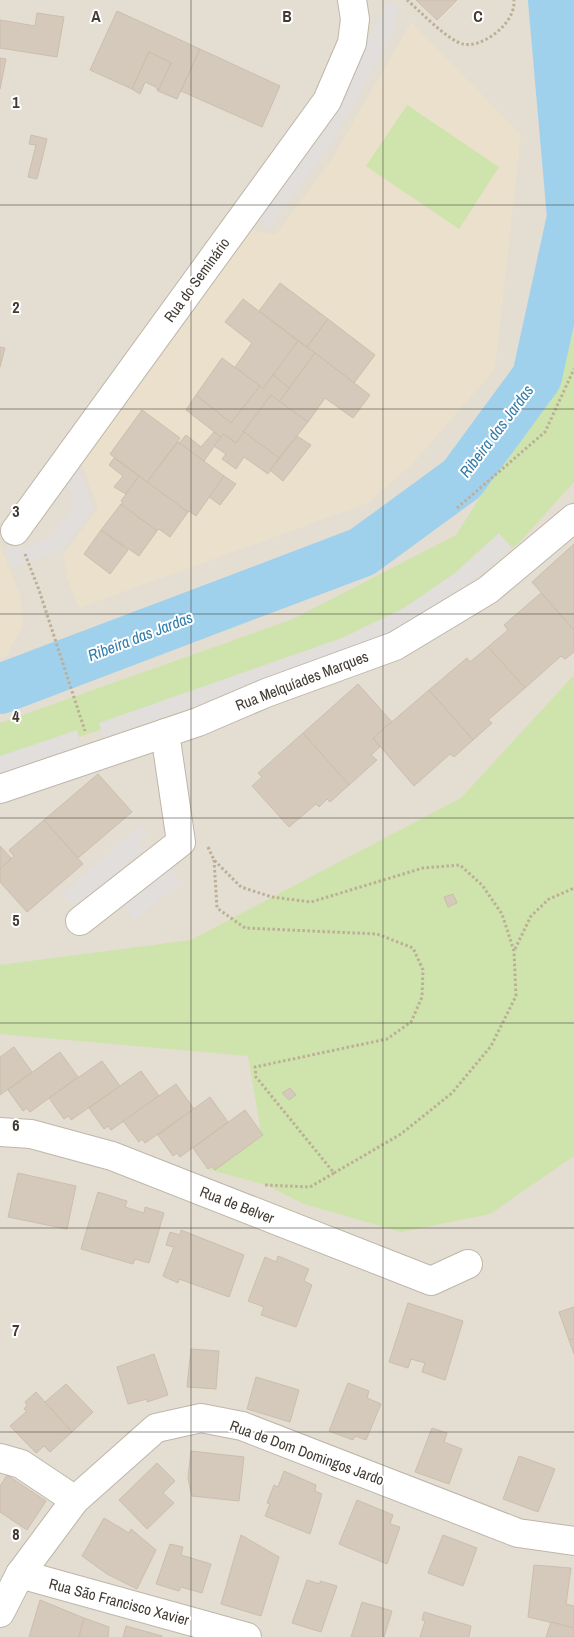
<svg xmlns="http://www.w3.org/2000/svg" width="574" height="1637" font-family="'Archivo Narrow',sans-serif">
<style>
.residential{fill:#e4ddd1}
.education{fill:#eae0cc}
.green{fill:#cee4ac}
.parking{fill:#e1dedb}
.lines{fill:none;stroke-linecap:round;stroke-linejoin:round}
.river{stroke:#9fd1ed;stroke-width:50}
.building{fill:#d5c9bb;stroke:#ccbeac}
.minor-casing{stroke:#beb6a9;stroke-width:30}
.path{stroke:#bdae97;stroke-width:3;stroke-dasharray:2.5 2.5;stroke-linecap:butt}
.minor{stroke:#fff;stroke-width:28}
.grid{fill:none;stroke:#423b33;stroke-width:1;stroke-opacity:0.55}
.labels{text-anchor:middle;stroke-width:4;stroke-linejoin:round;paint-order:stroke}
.street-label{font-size:15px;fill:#423b33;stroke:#fff}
.water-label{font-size:16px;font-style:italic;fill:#317ca9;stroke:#fff}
.grid-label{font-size:16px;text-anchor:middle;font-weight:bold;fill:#423b33;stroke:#fff;stroke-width:4;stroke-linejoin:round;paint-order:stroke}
</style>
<rect width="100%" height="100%" fill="#f1ece2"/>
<!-- residential -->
<rect class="residential" x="0" y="0" width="574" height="1637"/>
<!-- education -->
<g class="education">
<polygon points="411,22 521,135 495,369 412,464 368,503 79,608 67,578 63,555 98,508 80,458 248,230 276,234 332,159"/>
<polygon points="0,544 20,595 23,625 6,657 0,659"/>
</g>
<!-- green -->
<g class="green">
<polygon points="544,0 574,0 574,32"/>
<polygon points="407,105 499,167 459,229 366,166"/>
<polygon points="574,315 574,482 517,545 358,642 0,764 0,723 293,619 456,535 533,414 565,341"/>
<polygon points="574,675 574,1156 490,1214 401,1232 304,1204 266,1185 204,1168 261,1132 248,1056 0,1034 0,965 191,940 461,798"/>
</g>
<!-- parking -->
<g class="parking">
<polygon points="388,1 400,9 393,24 398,26 333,141 269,229 255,218 338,96"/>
<polygon points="75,460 94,508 62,551 12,568 5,548 25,547 44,540 53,534 68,513 73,504 73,497 62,478"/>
<polygon points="499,533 512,548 457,593 370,646 289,675 211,700 104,738 99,723 342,638 404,608 455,573"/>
<polygon points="77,730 81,745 0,774 0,756"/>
<polygon points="140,825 148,835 138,844 142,850 76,908 63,893"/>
<polygon points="168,866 182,881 136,920 123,906"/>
</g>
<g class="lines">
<!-- river -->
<polyline class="river" points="0,689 362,552 462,479 537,377 572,217 553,0"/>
</g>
<!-- building -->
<g class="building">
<polygon points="416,0 457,0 437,20"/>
<polygon points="117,11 200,49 177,99 158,91 171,63 149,52 132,89 90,70"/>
<polygon points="37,13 64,17 57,57 0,48 0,20 35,26"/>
<polygon points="200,49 280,86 262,127 181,91"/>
<polygon points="149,52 171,63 158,91 156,87 145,82 140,94 132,89"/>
<polygon points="0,58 6,59 0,89"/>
<polygon points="31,135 47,139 37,179 28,177 36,145 29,144"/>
<polygon points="280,283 328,319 307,347 259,311"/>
<polygon points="243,299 298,341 263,389 235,367 252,343 225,322"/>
<polygon points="328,319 375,355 354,383 307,347"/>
<polygon points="298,341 315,353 289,388 273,375"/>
<polygon points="0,347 5,348 0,367"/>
<polygon points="315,353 370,395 353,418 325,398 308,422 279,402"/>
<polygon points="222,358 260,386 231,423 196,395"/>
<polygon points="273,375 289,388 279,402 271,395 236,443 223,434 221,437 186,410 196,395 231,423 260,386 263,389"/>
<polygon points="271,395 308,422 279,458 243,432"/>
<polygon points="142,410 180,438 147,482 110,454"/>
<polygon points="214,432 221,437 204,461 179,443 186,435 201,447"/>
<polygon points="244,432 279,458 268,474 244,457 236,469 222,459 226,454 214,446 223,434 236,443"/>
<polygon points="297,436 311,445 283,481 270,470"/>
<polygon points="178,442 224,476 196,516 189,511 188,512 147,482"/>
<polygon points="114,458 139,476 126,494 114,487 123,476 109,465"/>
<polygon points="139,476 188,512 170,537 159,529 157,531 121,504 123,502 121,501"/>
<polygon points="224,476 236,484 220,505 209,497"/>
<polygon points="121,504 157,531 139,556 101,530"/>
<polygon points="101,530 128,550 110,574 84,554"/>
<polygon points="574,544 574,629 573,629 532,582"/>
<polygon points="541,593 574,630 574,652 565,659 561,656 525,688 488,647 508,630 504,625"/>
<polygon points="488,647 525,688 488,720 492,723 473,740 429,690 467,658 470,662"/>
<polygon points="358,684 392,722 373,738 380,747 371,755 377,760 349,785 303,733"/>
<polygon points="429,690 473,740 454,757 450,754 414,786 373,738"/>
<polygon points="303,733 349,785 330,802 327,799 319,807 316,804 289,827 252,786 262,777 258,773"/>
<polygon points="98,774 132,812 78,858 44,820"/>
<polygon points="44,820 83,864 27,912 0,882 0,869 14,856 9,850"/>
<polygon points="0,846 11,858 0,869"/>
<polygon points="453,894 457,903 448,907 444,897"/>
<polygon points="14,1047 32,1072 0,1095 0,1057"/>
<polygon points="60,1052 78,1077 30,1112 27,1108 23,1111 8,1090"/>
<polygon points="102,1061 120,1086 71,1120 69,1116 64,1119 49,1098"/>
<polygon points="141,1071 159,1096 111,1130 108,1126 104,1129 89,1108"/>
<polygon points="176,1084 194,1109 145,1143 142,1139 139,1142 123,1121"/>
<polygon points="290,1088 296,1095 289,1100 282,1093"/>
<polygon points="210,1097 228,1122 180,1157 177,1153 173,1156 158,1135"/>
<polygon points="245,1110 263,1135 215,1170 212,1166 208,1169 193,1148"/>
<polygon points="18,1173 76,1186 67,1229 8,1217"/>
<polygon points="98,1192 127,1201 125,1207 144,1213 145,1207 164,1213 149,1263 135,1259 133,1264 81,1249"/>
<polygon points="181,1230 244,1255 229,1297 179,1279 178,1283 163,1276 174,1247 166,1245 170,1232 180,1235"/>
<polygon points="278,1256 309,1269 304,1281 312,1285 296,1327 261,1315 264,1307 248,1301 265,1257 276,1262"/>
<polygon points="408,1303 463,1321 445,1380 422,1372 425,1363 411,1359 408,1368 389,1362"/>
<polygon points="574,1307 574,1339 569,1340 559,1312"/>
<polygon points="574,1339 574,1354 569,1340"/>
<polygon points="191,1349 219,1351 216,1389 187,1387"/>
<polygon points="154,1354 168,1395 147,1402 147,1399 128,1404 117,1367"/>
<polygon points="256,1377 299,1390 290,1422 247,1409"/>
<polygon points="348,1383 369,1391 367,1398 381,1404 366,1440 355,1436 353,1440 329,1431"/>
<polygon points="66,1384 93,1412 72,1432 45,1402"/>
<polygon points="36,1392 72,1432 50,1452 44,1446 36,1453 10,1426 27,1411 24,1409 27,1405 25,1402"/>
<polygon points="432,1428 447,1433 444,1442 462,1449 449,1484 415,1472"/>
<polygon points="191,1451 244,1457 239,1501 192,1496 188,1478"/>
<polygon points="519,1456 555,1469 538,1512 503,1499"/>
<polygon points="157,1463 175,1481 163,1493 174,1503 147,1529 119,1500"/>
<polygon points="284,1471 316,1485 315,1491 322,1494 310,1534 265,1516 270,1504 267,1503 274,1485 278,1487"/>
<polygon points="7,1475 46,1501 27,1530 0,1512 0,1486"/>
<polygon points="357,1500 393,1515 390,1524 400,1527 387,1564 339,1544"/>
<polygon points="104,1518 129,1533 131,1529 156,1550 137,1589 107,1574 82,1556"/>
<polygon points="241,1535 279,1557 261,1616 221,1604"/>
<polygon points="443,1535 477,1548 463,1586 428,1573"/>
<polygon points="170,1544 183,1547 181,1555 211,1564 202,1593 181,1587 179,1591 156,1584"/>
<polygon points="534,1565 571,1568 566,1604 574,1606 574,1628 528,1617"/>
<polygon points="307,1580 320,1584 320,1581 337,1586 321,1632 292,1623"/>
<polygon points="40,1600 84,1618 79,1637 29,1637"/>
<polygon points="362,1602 392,1611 384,1637 351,1637"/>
<polygon points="424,1612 471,1626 469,1637 420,1637 425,1621 422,1620"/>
<polygon points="84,1618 109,1627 108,1637 79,1637"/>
<polygon points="551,1622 574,1628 574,1637 546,1637"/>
<polygon points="126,1626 162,1636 162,1637 123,1637"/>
</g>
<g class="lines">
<defs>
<g id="minor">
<polyline points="15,531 327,101 352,43 355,19 352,0"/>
<polyline points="0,789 198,722 266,693 395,646 488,590 574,518"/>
<polyline points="80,921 181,842 165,733"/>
<polyline points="0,1132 31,1134 112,1156 431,1281 468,1264"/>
<polyline points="0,1458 21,1464 75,1500"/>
<polyline points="20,1574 247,1637"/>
<polyline points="0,1613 20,1574 75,1500 156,1428 201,1418 242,1426 518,1533 574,1541"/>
</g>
</defs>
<!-- minor casing -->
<use href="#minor" class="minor-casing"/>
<!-- path -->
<g class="path">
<path d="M407,0C420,11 447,40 463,44C481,48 507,28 512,12C514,8 514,4 514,0"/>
<polyline points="457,508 545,432 574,369"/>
<polyline points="25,554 39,590 85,731"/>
<polyline points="208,847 214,860 241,887 272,897 311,902 423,868 460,865 482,885 502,914 514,951 516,996 491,1046 452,1093 401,1134 334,1173"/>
<polyline points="214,860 217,908 245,928 377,934 413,948 423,970 422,997 411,1022 387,1039 255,1067 256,1077 334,1173 310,1187 265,1185"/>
<polyline points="515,949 531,916 549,899 574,888"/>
</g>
<!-- minor -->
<use href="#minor" class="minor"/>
</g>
<!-- grid -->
<path class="grid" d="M191,0V1637M383,0V1637M0,205H574M0,409H574M0,614H574M0,818H574M0,1023H574M0,1228H574M0,1432H574"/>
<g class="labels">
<!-- street labels -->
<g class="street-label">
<text transform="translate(197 280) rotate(-54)" y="5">Rua do Seminário</text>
<text transform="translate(302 681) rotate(-21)" y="5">Rua Melquíades Marques</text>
<text transform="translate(237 1205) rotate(21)" y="5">Rua de Belver</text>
<text transform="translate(307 1453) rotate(20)" y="5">Rua de Dom Domingos Jardo</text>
<text transform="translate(119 1602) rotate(15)" y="5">Rua São Francisco Xavier</text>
</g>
<!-- water labels -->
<g class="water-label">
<text transform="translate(496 431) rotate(-53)" y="6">Ribeira das Jardas</text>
<text transform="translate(140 636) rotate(-21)" y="6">Ribeira das Jardas</text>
</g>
</g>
<g class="grid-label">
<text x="96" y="22">A</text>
<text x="287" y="22">B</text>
<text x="478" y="22">C</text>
<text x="16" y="108">1</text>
<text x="16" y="313">2</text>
<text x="16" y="517">3</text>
<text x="16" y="722">4</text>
<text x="16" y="926">5</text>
<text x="16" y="1131">6</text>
<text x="16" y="1336">7</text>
<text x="16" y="1540">8</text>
</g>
</svg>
